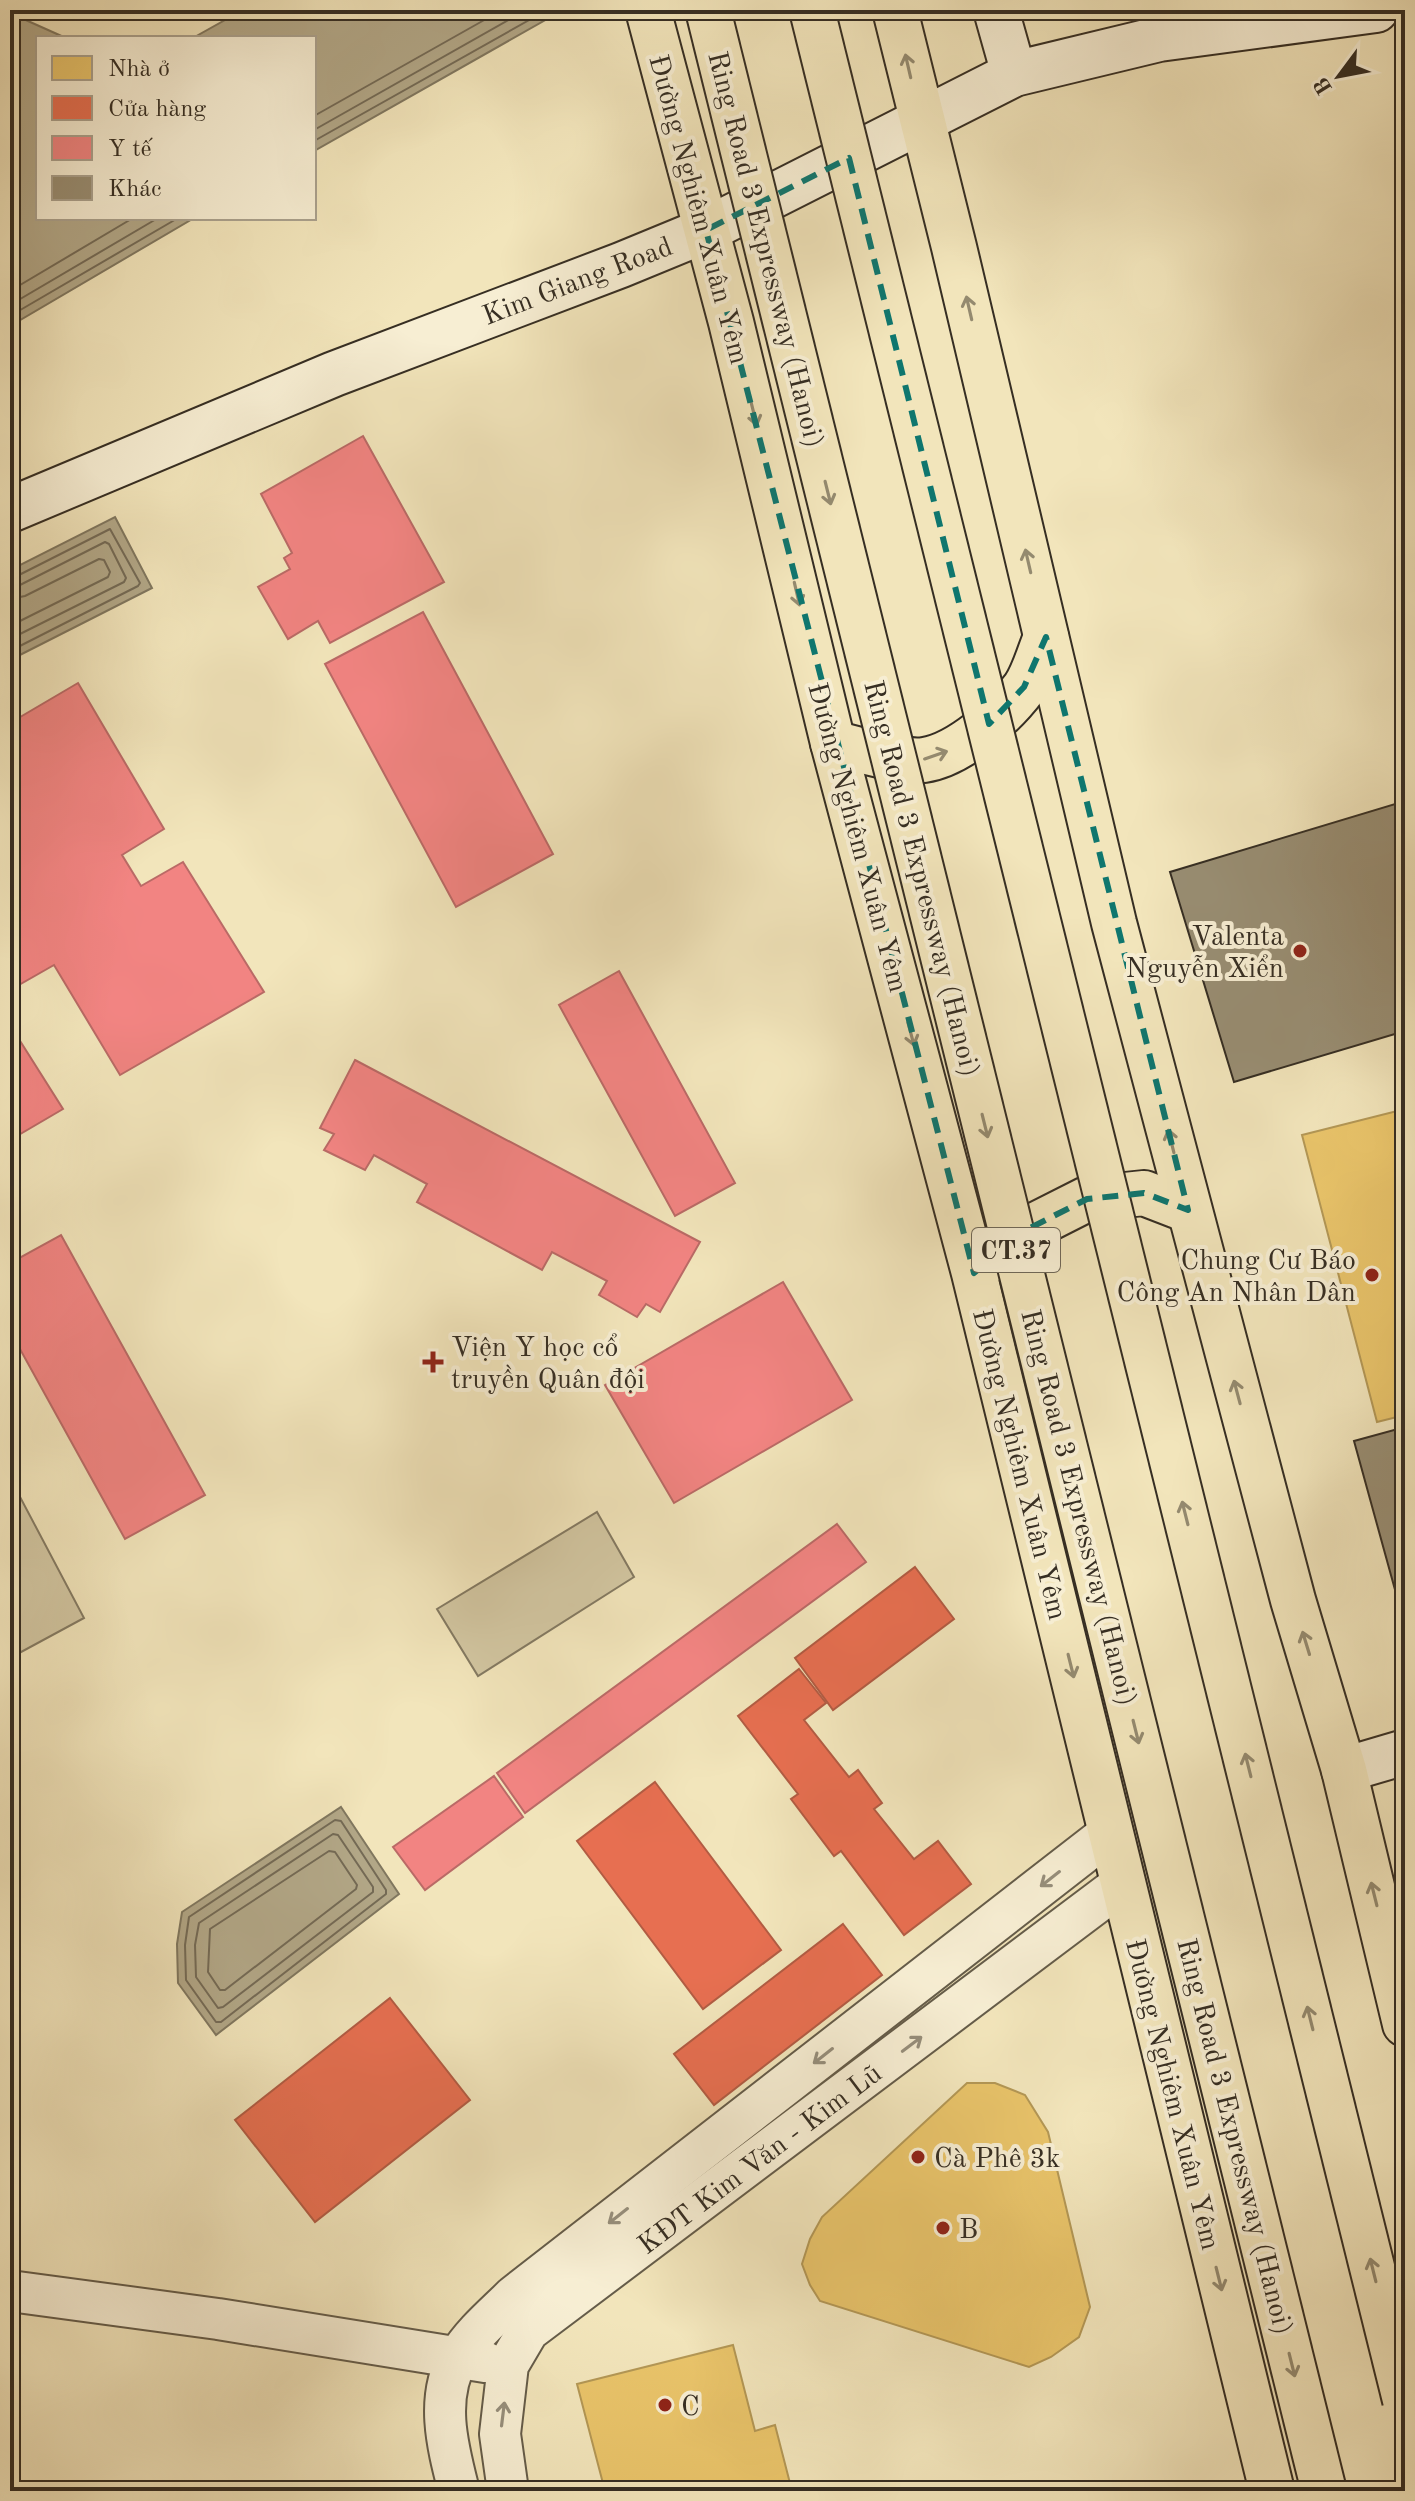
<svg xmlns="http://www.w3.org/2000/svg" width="1415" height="2501" font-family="'Old Standard TT',serif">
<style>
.green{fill:#d2c6a1;stroke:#847a62;stroke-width:2}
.water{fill:#b2a787;stroke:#80775f;stroke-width:2}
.homes{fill:#e9c46a;stroke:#b39755;stroke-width:2}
.shops{fill:#e76f51;stroke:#b25c43;stroke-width:2}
.health{fill:#f28482;stroke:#ba6a66;stroke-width:2}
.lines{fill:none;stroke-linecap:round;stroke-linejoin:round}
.shore{stroke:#746a55;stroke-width:2}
.building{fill:#988d72;stroke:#362e23;stroke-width:2}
.street-casing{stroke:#655c49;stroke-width:44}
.secondary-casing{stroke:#362e23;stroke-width:48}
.primary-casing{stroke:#362e23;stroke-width:48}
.street{stroke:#f7eed3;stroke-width:40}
.secondary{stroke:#f7eed3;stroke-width:44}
.primary{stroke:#f2e5bb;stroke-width:44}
.highway-bridge-casing{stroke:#362e23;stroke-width:48;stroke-linecap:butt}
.highway-bridge{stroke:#f2e5bb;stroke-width:44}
.oneway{stroke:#948a6f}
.oneway2{stroke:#968e7b}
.marked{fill:none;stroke:#0f766e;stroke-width:6;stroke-dasharray:16 10;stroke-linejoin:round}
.poi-dot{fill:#8f2418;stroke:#f7eed3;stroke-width:3}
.labels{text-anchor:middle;stroke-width:8;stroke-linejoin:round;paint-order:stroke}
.shield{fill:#f7eed3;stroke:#706858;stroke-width:2}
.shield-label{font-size:26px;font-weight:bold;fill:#362e23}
.street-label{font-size:28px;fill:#362e23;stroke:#f7eed3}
.poi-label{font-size:28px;fill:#362e23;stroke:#f7eed3;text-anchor:start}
</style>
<rect width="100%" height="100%" fill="#f2e5bb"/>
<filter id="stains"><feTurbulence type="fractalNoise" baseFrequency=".0025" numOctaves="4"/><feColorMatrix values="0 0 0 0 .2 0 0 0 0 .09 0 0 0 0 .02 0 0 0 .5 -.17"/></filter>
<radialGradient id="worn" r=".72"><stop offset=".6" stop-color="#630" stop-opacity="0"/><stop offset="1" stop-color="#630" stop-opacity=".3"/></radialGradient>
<!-- green -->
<g class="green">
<polygon points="10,1478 84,1618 10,1658"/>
<polygon points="597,1512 634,1577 478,1676 437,1609"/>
</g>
<!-- water -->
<g class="water">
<polygon points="243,10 563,10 314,151 314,38 193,38"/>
<polygon points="10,13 66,38 38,38 38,218 194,218 10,326"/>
<polygon points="115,517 152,588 10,660 10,570"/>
<polygon points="341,1807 399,1894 216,2035 178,1983 177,1944 182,1912"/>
</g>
<!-- homes -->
<g class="homes">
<polygon points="1405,1109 1405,1415 1377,1422 1302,1135"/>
<polygon points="967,2083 995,2083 1025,2095 1048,2132 1090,2307 1079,2337 1051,2357 1029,2367 820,2301 810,2285 802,2264 810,2239 822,2217"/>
<polygon points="733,2345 755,2431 775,2425 792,2491 605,2491 577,2384"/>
</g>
<!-- shops -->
<g class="shops">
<polygon points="915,1567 954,1619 833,1710 795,1658"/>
<polygon points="799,1669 826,1703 804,1720 849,1777 858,1770 882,1803 874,1809 914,1859 938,1841 971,1884 904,1935 841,1851 834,1856 791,1799 798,1794 738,1716"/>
<polygon points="655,1782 781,1950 703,2009 577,1841"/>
<polygon points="843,1924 882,1975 714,2105 674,2054"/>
<polygon points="390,1998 470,2100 315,2222 235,2120"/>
</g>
<!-- health -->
<g class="health">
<polygon points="363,436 444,582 330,643 318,621 288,639 258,587 290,569 284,558 292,553 261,494"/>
<polygon points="423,612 553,854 456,907 325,664"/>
<polygon points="78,683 164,829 122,855 141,886 183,862 264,992 120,1075 54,965 10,990 10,723"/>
<polygon points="619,971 735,1183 675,1216 559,1005"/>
<polygon points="10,1025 63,1109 10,1140"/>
<polygon points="355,1060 700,1242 660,1312 646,1304 637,1317 599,1295 607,1281 552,1252 542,1270 417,1202 427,1184 374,1155 365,1170 324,1150 334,1134 320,1128"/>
<polygon points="61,1235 205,1495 125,1539 10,1331 10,1263"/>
<polygon points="783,1282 852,1400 674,1503 605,1385"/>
<polygon points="837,1524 866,1562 525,1813 497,1773"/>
<polygon points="494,1776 523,1817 425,1890 393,1847"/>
</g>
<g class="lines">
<!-- shore -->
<g class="shore">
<polyline points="314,116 502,10"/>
<polyline points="314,130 526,10"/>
<polyline points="314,141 547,10"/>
<polyline points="10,291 133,218"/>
<polyline points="10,305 158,218"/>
<polyline points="10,316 178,218"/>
<polyline points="10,577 17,576 110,529 140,583 138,586 10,651"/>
<polyline points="10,587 20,585 105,542 109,544 126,578 124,582 10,639"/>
<polyline points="10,599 25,596 99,559 104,560 110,572 108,577 10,626"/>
<polygon points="335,1820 341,1821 386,1890 386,1894 221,2022 216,2022 186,1980 185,1945 189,1917"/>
<polygon points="333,1834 338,1835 373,1887 373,1892 223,2007 218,2008 196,1977 195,1945 199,1923"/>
<polygon points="329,1851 335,1852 357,1885 356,1889 225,1990 220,1990 208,1972 210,1929"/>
</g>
</g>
<!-- building -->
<g class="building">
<polygon points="1405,801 1405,1031 1234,1082 1170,872"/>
<polygon points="1405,1427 1405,1626 1354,1441"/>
</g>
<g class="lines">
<defs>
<g id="street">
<polyline points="10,2291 218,2319 485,2362"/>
<path d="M459,2491C448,2448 434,2398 459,2356C473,2333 495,2315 514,2296L1112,1831"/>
<polyline points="508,2491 500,2434 508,2365 528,2331 1123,1883"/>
</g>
<g id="secondary">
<polyline points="996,10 1014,74"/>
<polyline points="10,510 334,374 621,265 706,230 1014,74 1159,39 1376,10"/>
<polyline points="1344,1770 1405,1752"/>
</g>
<g id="primary">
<polyline points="648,10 731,322 833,743 974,1273 1272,2491"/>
<polyline points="895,10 954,247 1114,923 1293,1600 1344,1770 1405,2024"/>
<path d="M833,743C857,749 901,763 924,760C959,755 1004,715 1024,688C1034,674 1039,653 1046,637"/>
<polyline points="985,1263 1020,1233 1087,1199 1144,1193 1188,1210"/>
</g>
</defs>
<!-- street casing -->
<use href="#street" class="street-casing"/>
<!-- secondary casing -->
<use href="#secondary" class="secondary-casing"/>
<!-- primary casing -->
<use href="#primary" class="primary-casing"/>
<!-- street -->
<use href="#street" class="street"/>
<!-- secondary -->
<use href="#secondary" class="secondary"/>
<!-- primary -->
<use href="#primary" class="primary"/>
<defs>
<g id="highway-bridge">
<polyline points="708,10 1324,2491"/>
<polyline points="812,10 1405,2400"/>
</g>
</defs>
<!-- highway-bridge casing -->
<use href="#highway-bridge" class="highway-bridge-casing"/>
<!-- highway-bridge -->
<use href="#highway-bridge" class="highway-bridge"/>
</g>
<!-- one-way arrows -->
<defs><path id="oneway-shaft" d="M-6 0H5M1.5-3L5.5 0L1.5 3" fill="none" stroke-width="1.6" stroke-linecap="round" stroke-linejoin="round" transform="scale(2)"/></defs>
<g class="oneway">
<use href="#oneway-shaft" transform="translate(908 66) rotate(-103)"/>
<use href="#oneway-shaft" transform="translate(969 308) rotate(-103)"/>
<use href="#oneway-shaft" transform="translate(754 414) rotate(76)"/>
<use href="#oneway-shaft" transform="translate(828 493) rotate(76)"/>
<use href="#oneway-shaft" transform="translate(1028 561) rotate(-103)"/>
<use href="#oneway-shaft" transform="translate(797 594) rotate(77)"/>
<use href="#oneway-shaft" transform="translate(936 755) rotate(-19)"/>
<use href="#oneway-shaft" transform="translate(911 1034) rotate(75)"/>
<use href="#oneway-shaft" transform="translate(985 1126) rotate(76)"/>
<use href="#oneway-shaft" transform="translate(1171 1141) rotate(-104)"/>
<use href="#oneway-shaft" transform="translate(1237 1392) rotate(-105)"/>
<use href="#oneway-shaft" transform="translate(1185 1513) rotate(-104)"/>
<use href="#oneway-shaft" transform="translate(1306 1643) rotate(-107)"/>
<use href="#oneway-shaft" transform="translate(1071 1666) rotate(76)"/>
<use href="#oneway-shaft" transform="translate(1136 1732) rotate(76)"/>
<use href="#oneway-shaft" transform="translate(1248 1765) rotate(-104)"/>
<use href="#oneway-shaft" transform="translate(1374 1894) rotate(-104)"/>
<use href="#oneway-shaft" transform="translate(1310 2018) rotate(-104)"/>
<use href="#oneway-shaft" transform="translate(1373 2270) rotate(-104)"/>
<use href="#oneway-shaft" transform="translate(1219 2279) rotate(76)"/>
<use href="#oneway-shaft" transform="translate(1292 2365) rotate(76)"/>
</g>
<g class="oneway2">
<use href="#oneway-shaft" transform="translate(1050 1879) rotate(142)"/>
<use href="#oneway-shaft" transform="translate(912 2044) rotate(-37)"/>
<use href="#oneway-shaft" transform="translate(823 2056) rotate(142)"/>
<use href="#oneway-shaft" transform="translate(618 2216) rotate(142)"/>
<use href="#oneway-shaft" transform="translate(503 2414) rotate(-83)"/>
</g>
<!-- marked area -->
<path class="marked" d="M849,158L989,724L1024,687L1046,637L1188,1210L1144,1193L1087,1199L1020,1233L974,1273L706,230Z"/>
<!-- markers -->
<g class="poi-dot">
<circle cx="1300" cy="951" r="8"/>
<circle cx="1372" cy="1275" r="8"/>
<path d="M429 1350h8v8h8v8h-8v8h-8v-8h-8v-8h8z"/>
<circle cx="918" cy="2157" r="8"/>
<circle cx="943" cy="2228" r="8"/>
<circle cx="665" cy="2405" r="8"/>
</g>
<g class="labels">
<!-- shield labels -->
<rect class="shield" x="972" y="1228" width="88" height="44" rx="6"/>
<g class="shield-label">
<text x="1016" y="1259">CT.37</text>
</g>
<!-- street labels -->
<g class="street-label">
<text transform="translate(700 209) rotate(75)" y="10">Đường Nghiêm Xuân Yêm</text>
<text transform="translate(767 249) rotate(76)" y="10">Ring Road 3 Expressway (Hanoi)</text>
<text transform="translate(577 280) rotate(-21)" y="10">Kim Giang Road</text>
<text transform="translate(859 837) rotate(75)" y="10">Đường Nghiêm Xuân Yêm</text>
<text transform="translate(923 878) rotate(76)" y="10">Ring Road 3 Expressway (Hanoi)</text>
<text transform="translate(1021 1464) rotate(76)" y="10">Đường Nghiêm Xuân Yêm</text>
<text transform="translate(1080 1507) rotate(76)" y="10">Ring Road 3 Expressway (Hanoi)</text>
<text transform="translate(1174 2094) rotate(76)" y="10">Đường Nghiêm Xuân Yêm</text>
<text transform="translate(1236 2136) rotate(76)" y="10">Ring Road 3 Expressway (Hanoi)</text>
<text transform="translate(759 2158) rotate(-37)" y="10">KĐT Kim Văn - Kim Lũ</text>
</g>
<!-- poi labels -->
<g class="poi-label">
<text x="1284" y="945" text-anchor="end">Valenta<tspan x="1284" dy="32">Nguyễn Xiển</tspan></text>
<text x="1356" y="1269" text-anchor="end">Chung Cư Báo<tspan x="1356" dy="32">Công An Nhân Dân</tspan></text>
<text x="451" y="1356">Viện Y học cổ<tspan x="451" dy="32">truyền Quân đội</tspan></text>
<text x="934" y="2167">Cà Phê 3k</text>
<text x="959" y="2238">B</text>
<text x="681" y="2415">C</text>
</g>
</g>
<!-- margin -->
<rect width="1415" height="2501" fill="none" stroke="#f2e5bb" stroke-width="40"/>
<rect x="12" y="12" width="1391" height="2477" fill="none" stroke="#362e23" stroke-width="4"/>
<rect x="20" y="20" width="1375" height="2461" fill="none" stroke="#362e23" stroke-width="2"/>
<!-- legend -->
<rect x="36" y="36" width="280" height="184" fill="#f7eed3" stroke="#aaa18d" stroke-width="2"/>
<rect x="52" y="56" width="40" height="24" fill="#e9c46a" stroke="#aaa18d" stroke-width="2"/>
<text x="108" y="76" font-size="24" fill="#362e23">Nhà ở</text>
<rect x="52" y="96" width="40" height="24" fill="#e76f51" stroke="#aaa18d" stroke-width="2"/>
<text x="108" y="116" font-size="24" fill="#362e23">Cửa hàng</text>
<rect x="52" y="136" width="40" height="24" fill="#f28482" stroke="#aaa18d" stroke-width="2"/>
<text x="108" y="156" font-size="24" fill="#362e23">Y tế</text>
<rect x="52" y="176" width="40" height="24" fill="#988d72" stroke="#aaa18d" stroke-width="2"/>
<text x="108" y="196" font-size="24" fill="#362e23">Khác</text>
<!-- north arrow -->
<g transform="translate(1339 76) rotate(238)" stroke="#f7eed3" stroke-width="6" paint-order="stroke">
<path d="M0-6L14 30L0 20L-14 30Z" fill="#362e23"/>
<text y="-12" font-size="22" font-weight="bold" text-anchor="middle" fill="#362e23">B</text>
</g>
<rect width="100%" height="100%" filter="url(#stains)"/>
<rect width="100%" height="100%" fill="url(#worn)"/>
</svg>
